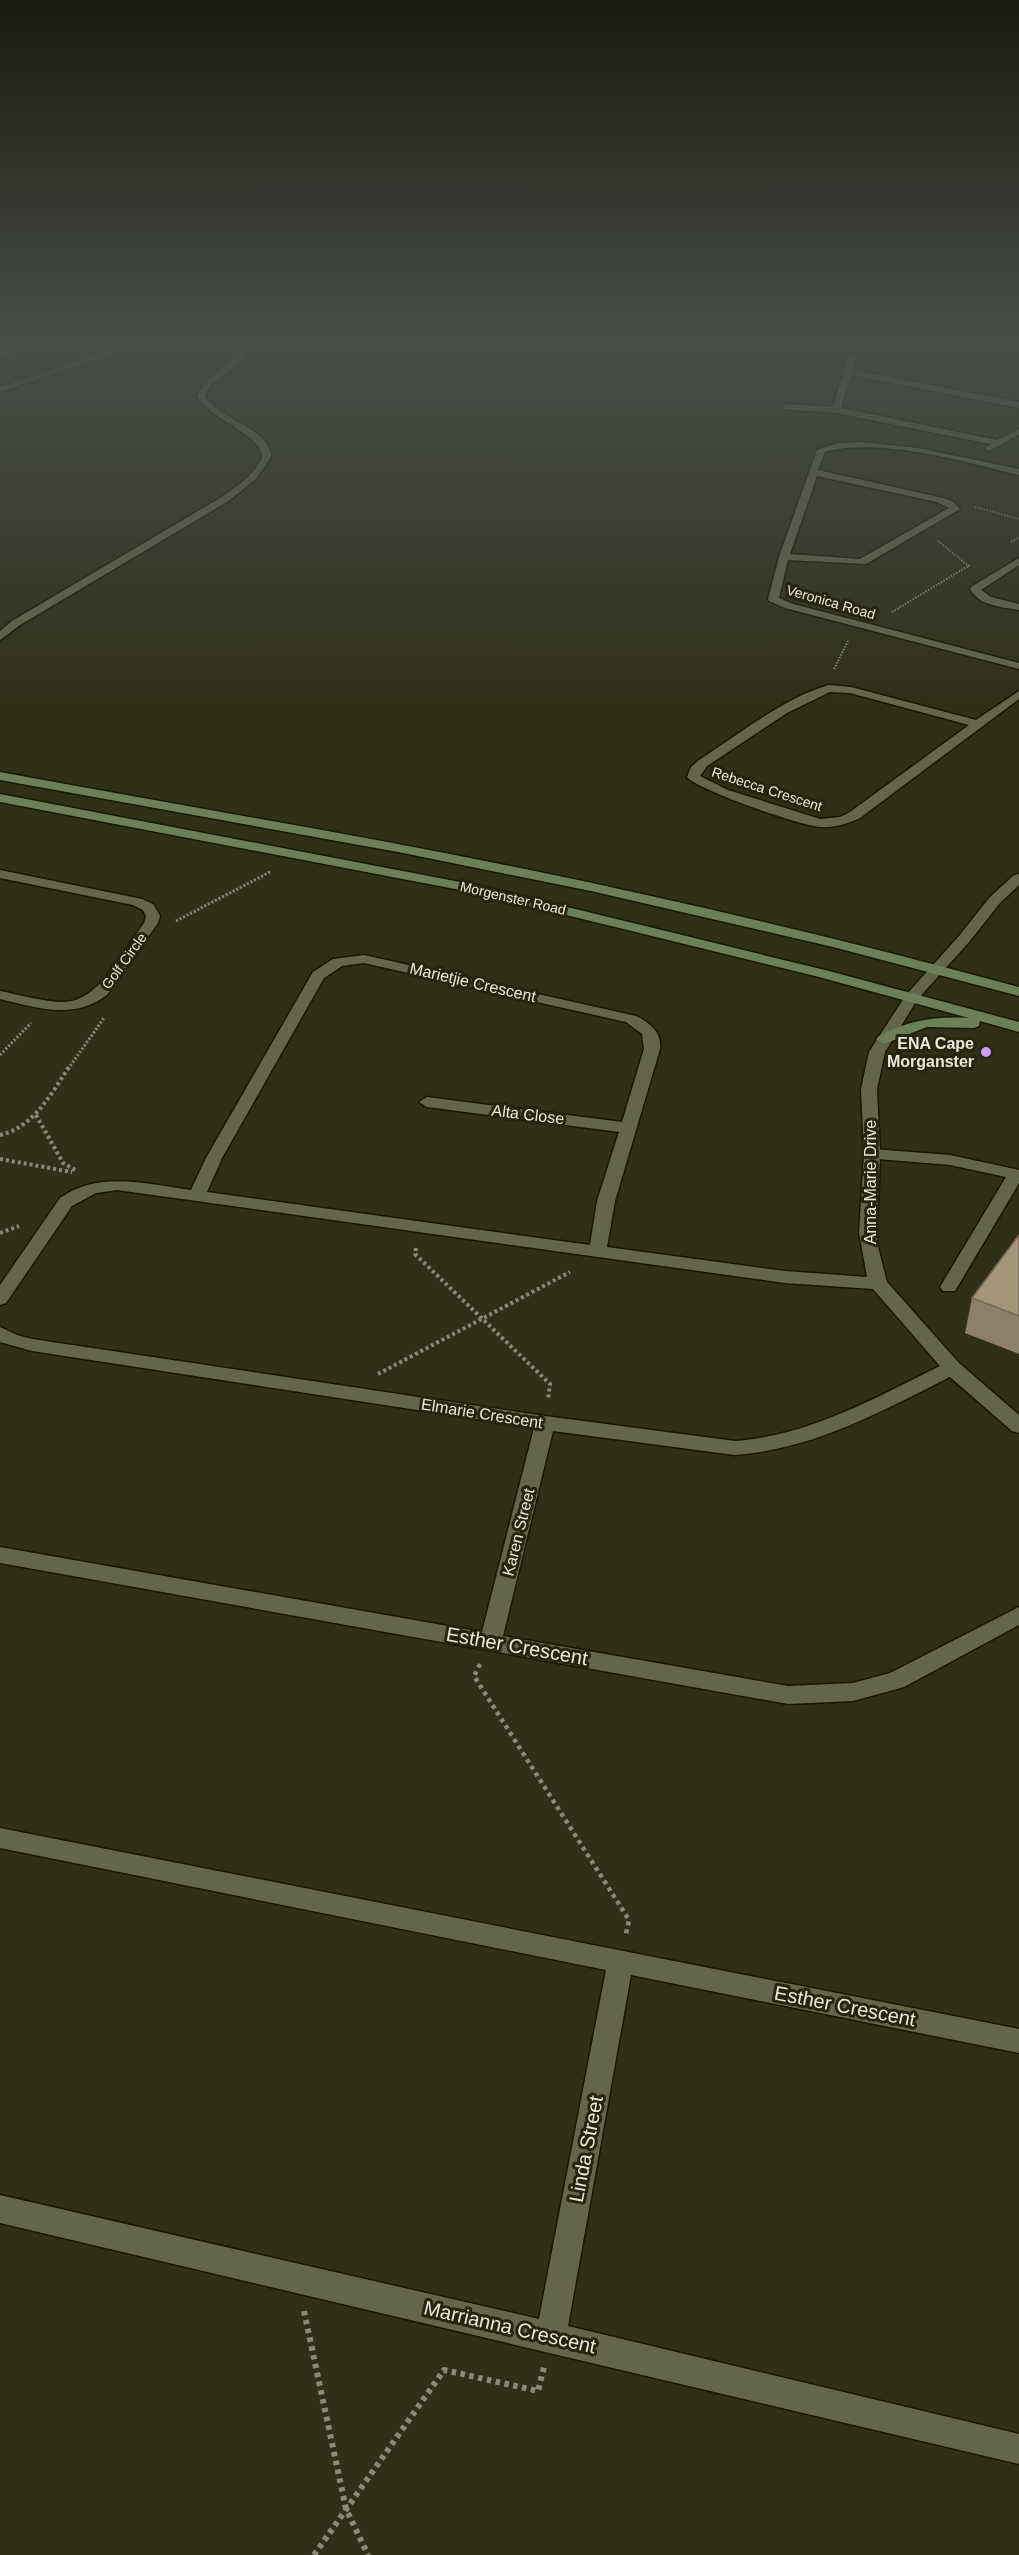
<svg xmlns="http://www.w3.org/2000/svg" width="1019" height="2555" font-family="Arial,sans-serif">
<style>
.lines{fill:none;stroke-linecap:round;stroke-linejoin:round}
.lane-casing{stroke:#181803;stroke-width:3}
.street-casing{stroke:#181803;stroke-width:3}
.secondary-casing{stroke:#181803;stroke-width:3}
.path-far5{stroke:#898a77;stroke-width:1.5;stroke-dasharray:1.5 1.5;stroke-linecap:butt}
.path-far4{stroke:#898a77;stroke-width:2;stroke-dasharray:1.5 1.5;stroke-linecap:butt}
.path-far3{stroke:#898a77;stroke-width:3;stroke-dasharray:2 2;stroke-linecap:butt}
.path-far2{stroke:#898a77;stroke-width:4;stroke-dasharray:3 3;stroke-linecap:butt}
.path-far1{stroke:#898a77;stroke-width:4.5;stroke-dasharray:4 4;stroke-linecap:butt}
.path{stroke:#898a77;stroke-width:6;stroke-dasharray:4.5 4.5;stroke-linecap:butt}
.lane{fill:#64664c;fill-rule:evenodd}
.street{fill:#64664c;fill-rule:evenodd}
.secondary{fill:#6d7e5b;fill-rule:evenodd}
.wall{fill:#8e7f6b}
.building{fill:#a5947c;stroke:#746857;stroke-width:1.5}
.poi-dot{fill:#cf9dff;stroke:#26260f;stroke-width:2}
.labels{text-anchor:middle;stroke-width:6;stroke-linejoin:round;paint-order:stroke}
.far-street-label{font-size:14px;fill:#e8e9da;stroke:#26260f}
.street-label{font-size:16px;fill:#e8e9da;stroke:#26260f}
.poi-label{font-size:16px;font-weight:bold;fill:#e8e9da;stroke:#26260f;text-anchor:end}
.near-street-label{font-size:20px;fill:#e8e9da;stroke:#26260f}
</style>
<rect width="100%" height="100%" fill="#303019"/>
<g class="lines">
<defs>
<g id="lane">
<polygon points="32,342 44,342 0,358 0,353"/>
<polygon points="133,342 146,342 0,392 0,387"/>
<path d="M246,342H254L243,361L211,384L205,396C220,421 270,427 271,457L256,479L227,502L20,625L0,640V631L12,621L220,498C236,487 255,475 262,457C261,433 211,421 197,396C210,372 232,366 246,342Z"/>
<polygon points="872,1149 950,1155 1019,1170 1019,1183 955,1291 943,1291 940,1287 1006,1177 950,1165 866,1158 864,1154 866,1150"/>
</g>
<g id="street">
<polygon points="852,355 856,357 852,370 1019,402 1019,408 851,375 841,408 997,440 1019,429 1019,435 989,451 985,448 990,444 836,413 783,409 783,405 786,404 833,407 848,357"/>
<path d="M861,442L918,448L1019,469V475C964,462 880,437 825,452L818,470L943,498L952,501L960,509L866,564L788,560L779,598L793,604L1019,663V669L785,608L769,601L768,599L779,557L817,450L838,443ZM817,476L937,502L949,508L860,559L790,554Z"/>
<path d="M1019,558V565L981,590L991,597L1019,604V610C1002,607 979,606 970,589L971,587Z"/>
<path d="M829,685L851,687L976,720L1019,691V699L860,818C847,824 834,828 820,827C801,826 698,790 687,777L691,767L699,760C736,736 787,696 829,685ZM830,692L850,693L969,725L850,812L840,817L820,819L728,790L700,776L707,766L787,713Z"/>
<path d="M0,870L142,899L153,904L160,916L158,923L107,995C74,1020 37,1008 0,999V991C21,995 43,1002 64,1002C100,1001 125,949 144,923L146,916L143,910L133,905L0,878Z"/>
<path d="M1019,874V885L1000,903L969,942L917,1000L885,1052L877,1089L880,1154L877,1232L878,1247L887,1282L959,1363L1019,1415V1433L1012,1431L950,1377C880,1412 814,1449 735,1455L553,1431L503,1636L788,1686L853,1683L890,1673L1019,1607V1625L904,1687L853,1701L788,1704L0,1563V1547L482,1632L534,1428L32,1351L0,1342V1327L17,1335L32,1339L545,1416L735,1441C810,1435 873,1399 940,1366L873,1289L785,1283L117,1190L96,1193L72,1206L6,1303L0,1305V1285L60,1198C99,1170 147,1184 191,1190L206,1158L313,972L333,959L364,955L636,1016C650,1023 662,1032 660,1049L615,1201L607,1247L785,1271L867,1277L859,1232L864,1154L861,1089L869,1052L906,995L959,936L990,897L1014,875ZM364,963L626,1022L642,1034L644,1049L622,1122L427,1097L419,1102L427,1107L619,1132L597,1201L590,1245L207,1192L222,1158L324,978L342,966Z"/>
<polygon points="0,1828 1019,2029 1019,2053 631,1975 568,2326 1019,2434 1019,2464 0,2223 0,2195 539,2319 606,1970 0,1848"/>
</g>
<g id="secondary">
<path d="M0,772C177,805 354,834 530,870C695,904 857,943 1019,987V996L833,947L591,891L398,852L0,780Z"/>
<path d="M0,794L481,886L829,971L1019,1022V1032L980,1021L979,1026L974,1028L927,1027L884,1044L876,1039L879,1036C908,1020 936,1016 969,1018L819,977L481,894L0,802Z"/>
</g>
</defs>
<!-- lane casing -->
<use href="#lane" class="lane-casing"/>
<!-- street casing -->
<use href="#street" class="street-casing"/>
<!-- secondary casing -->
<use href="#secondary" class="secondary-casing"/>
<!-- path-far5 -->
<polyline class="path-far5" points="975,507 1019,519"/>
<!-- path-far4 -->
<g class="path-far4">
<polyline points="938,541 970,567"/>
<polyline points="1011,542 1019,537"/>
<polyline points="892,612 970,565"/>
<polyline points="834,669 848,641"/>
</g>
<!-- path-far3 -->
<g class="path-far3">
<polyline points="176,921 270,872"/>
<polyline points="0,1055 31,1023"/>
<polyline points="68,1069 104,1018"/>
</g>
<!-- path-far2 -->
<g class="path-far2">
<polyline points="36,1115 63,1163 77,1171"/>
<path d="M0,1135C34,1127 51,1094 69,1067"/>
<polyline points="0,1159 72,1172"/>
<polyline points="0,1233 19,1226"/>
<polyline points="416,1248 415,1254 550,1384 548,1399"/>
<polyline points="378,1374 570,1272"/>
</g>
<!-- path-far1 -->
<polyline class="path-far1" points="480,1664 474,1676 629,1920 626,1934"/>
<!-- path -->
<g class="path">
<polyline points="304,2311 346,2509 368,2555"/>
<polyline points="314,2555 444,2370 538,2391 544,2367"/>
</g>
<!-- lane -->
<use href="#lane" class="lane"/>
<!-- street -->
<use href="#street" class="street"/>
<!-- secondary -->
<use href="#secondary" class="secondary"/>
</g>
<!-- wall -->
<polygon class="wall" points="1019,1235 1019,1354 965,1333 972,1298"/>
<!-- building -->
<polygon class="building" points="1019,1235 1019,1316 972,1298"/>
<!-- sky -->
<linearGradient id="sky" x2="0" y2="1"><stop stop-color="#1a1a0e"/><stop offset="0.49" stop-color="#484e49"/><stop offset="1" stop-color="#484e49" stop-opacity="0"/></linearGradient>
<rect width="1019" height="700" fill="url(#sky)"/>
<!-- markers -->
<circle class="poi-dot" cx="986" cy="1052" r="6"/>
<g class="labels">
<!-- far-street labels -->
<g class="far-street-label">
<text transform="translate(831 602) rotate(16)" y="5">Veronica Road</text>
<text transform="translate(767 789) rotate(18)" y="5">Rebecca Crescent</text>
<text transform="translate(513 898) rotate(13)" y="5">Morgenster Road</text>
<text transform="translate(124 961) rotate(-54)" y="5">Golf Circle</text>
</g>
<!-- street labels -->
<g class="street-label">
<text transform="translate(473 982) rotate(13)" y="6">Marietjie Crescent</text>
<text transform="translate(528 1114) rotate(7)" y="6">Alta Close</text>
<text transform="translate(870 1182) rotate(-90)" y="6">Anna-Marie Drive</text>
<text transform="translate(482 1413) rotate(9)" y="6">Elmarie Crescent</text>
<text transform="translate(518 1532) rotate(-76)" y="6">Karen Street</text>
</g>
<!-- poi labels -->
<g class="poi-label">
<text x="974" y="1049">ENA Cape<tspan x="974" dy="18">Morganster</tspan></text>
</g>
<!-- near-street labels -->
<g class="near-street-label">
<text transform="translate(517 1646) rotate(10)" y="7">Esther Crescent</text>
<text transform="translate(845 2006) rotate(11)" y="7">Esther Crescent</text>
<text transform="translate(586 2149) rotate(-79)" y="7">Linda Street</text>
<text transform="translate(510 2327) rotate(13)" y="7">Marrianna Crescent</text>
</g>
</g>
</svg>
